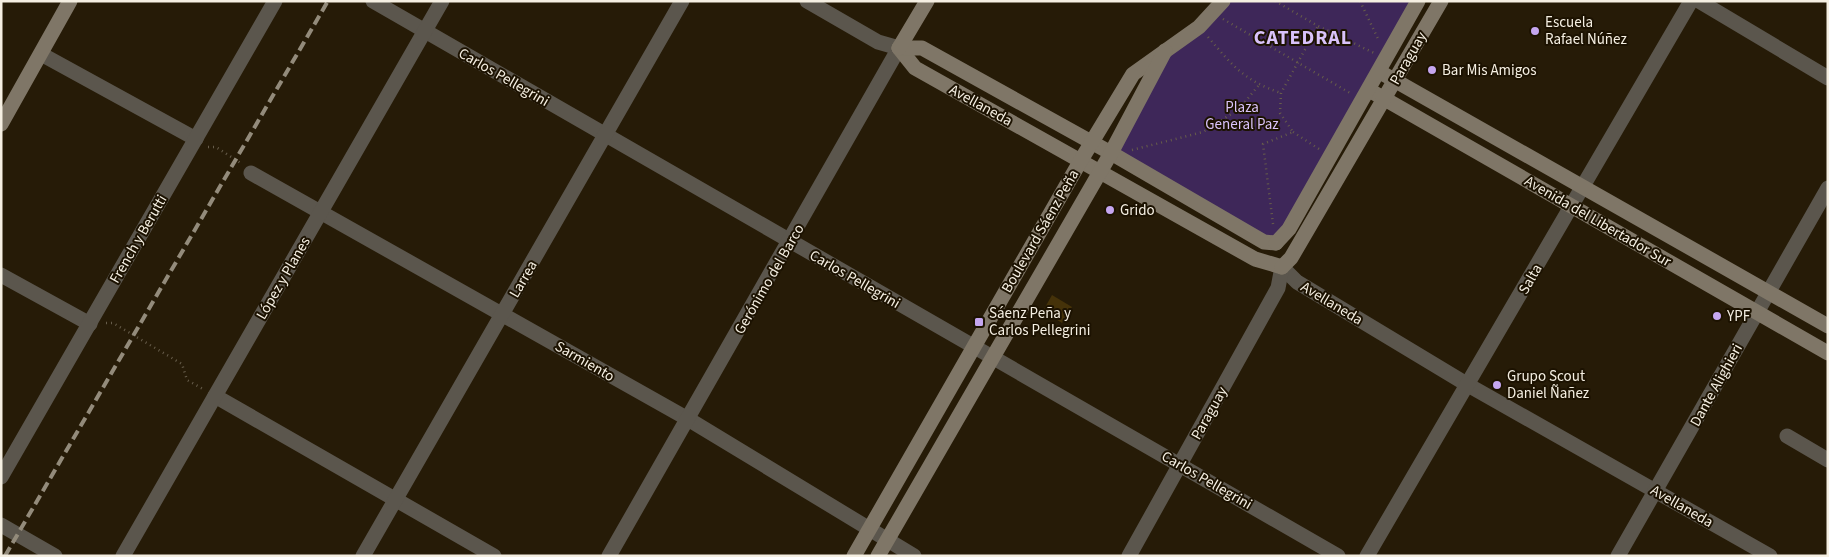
<svg xmlns="http://www.w3.org/2000/svg" width="1829" height="557" font-family="'Source Sans 3',sans-serif">
<style>
.green{fill:#3e2759}
.building{fill:#453209}
.lines{fill:none;stroke-linecap:round;stroke-linejoin:round}
.path{stroke:#675d4b;stroke-width:2.5;stroke-dasharray:1 4;stroke-linecap:butt}
.street{stroke:#5b564d;stroke-width:15}
.secondary{stroke:#7f7667;stroke-width:15}
.rail{stroke:#938b7b;stroke-width:4;stroke-dasharray:10 5;stroke-linecap:butt}
.poi-dot{fill:#c5a6f0;stroke:#1c1201;stroke-width:2}
.labels{text-anchor:middle;stroke-width:4;stroke-linejoin:round;paint-order:stroke}
.poi-label{font-size:15px;fill:#f5efe2;stroke:#1c1201;text-anchor:start}
.street-label{font-size:15px;fill:#f5efe2;stroke:#1c1201}
.park-label{font-size:15px;fill:#dac3fa;stroke:#1c1201}
.district-label{font-size:20px;font-weight:bold;letter-spacing:1px;fill:#d9c2fa;stroke:#1c1201}
</style>
<rect width="100%" height="100%" fill="#261b07"/>
<!-- green -->
<polygon class="green" points="1223,1 1418,1 1276,243 1111,153 1166,50"/>
<!-- building -->
<polygon class="building" points="1052,295 1072,307 1062,323 1043,311"/>
<g class="lines">
<!-- path -->
<g class="path">
<polyline points="1275,1 1318,26 1374,53"/>
<polyline points="1360,1 1379,41"/>
<polyline points="1223,19 1350,93"/>
<path d="M1208,37C1233,66 1243,80 1281,93"/>
<polyline points="1293,132 1319,149"/>
<polyline points="208,147 216,147 242,164"/>
<polyline points="1132,150 1203,132 1239,109 1259,85"/>
<polyline points="1273,224 1263,144 1293,132 1280,113 1281,93 1318,26"/>
<polyline points="106,323 113,323 182,364 187,380 203,389"/>
</g>
<!-- street -->
<g class="street">
<polyline points="373,1 1338,556"/>
<polyline points="1699,1 1828,78"/>
<polyline points="41,54 196,139"/>
<polyline points="251,173 688,419 914,556"/>
<polyline points="1282,267 1297,282 1468,385 1770,556"/>
<polyline points="1,275 90,324"/>
<polyline points="215,396 494,556"/>
<polyline points="1787,436 1828,460"/>
<polyline points="1,477 275,1"/>
<polyline points="1,525 55,556"/>
<polyline points="123,556 442,1"/>
<polyline points="363,556 682,1"/>
<polyline points="609,556 899,48 878,42 807,1"/>
<polyline points="1129,556 1278,288 1282,267"/>
<polyline points="1367,556 1691,1"/>
<polyline points="1618,556 1828,188"/>
</g>
<!-- secondary -->
<g class="secondary">
<polyline points="899,48 915,68 1255,259 1282,267"/>
<polyline points="899,48 922,48 1111,153 1264,242 1276,243"/>
<polyline points="899,48 927,1"/>
<polyline points="1380,72 1828,326"/>
<polyline points="1369,90 1828,353"/>
<polyline points="1,124 70,1"/>
<polyline points="1276,243 1289,229 1418,1"/>
<polyline points="1282,267 1291,258 1441,1"/>
<polyline points="854,556 1081,160 1133,74 1199,27 1223,1"/>
<polyline points="878,556 1111,153 1165,51"/>
</g>
<!-- rail -->
<polyline class="rail" points="5,556 328,1"/>
</g>
<!-- markers -->
<g class="poi-dot">
<circle cx="1535" cy="31" r="5"/>
<circle cx="1432" cy="70" r="5"/>
<circle cx="1110" cy="210" r="5"/>
<circle cx="1717" cy="316" r="5"/>
<rect x="974" y="317" width="10" height="10" rx="2.5"/>
<circle cx="1497" cy="385" r="5"/>
</g>
<g class="labels">
<!-- poi labels -->
<g class="poi-label">
<text x="1545" y="27">Escuela<tspan x="1545" dy="17">Rafael Núñez</tspan></text>
<text x="1442" y="75">Bar Mis Amigos</text>
<text x="1120" y="215">Grido</text>
<text x="989" y="318">Sáenz Peña y<tspan x="989" dy="17">Carlos Pellegrini</tspan></text>
<text x="1727" y="321">YPF</text>
<text x="1507" y="381">Grupo Scout<tspan x="1507" dy="17">Daniel Ñañez</tspan></text>
</g>
<!-- street labels -->
<g class="street-label">
<text transform="translate(1408 58) rotate(-60)" y="5">Paraguay</text>
<text transform="translate(504 77) rotate(30)" y="5">Carlos Pellegrini</text>
<text transform="translate(981 105) rotate(29)" y="5">Avellaneda</text>
<text transform="translate(1598 221) rotate(30)" y="5">Avenida del Libertador Sur</text>
<text transform="translate(1040 231) rotate(-60)" y="5">Boulevard Sáenz Peña</text>
<text transform="translate(138 239) rotate(-60)" y="5">French y Berutti</text>
<text transform="translate(283 278) rotate(-60)" y="5">López y Planes</text>
<text transform="translate(523 279) rotate(-60)" y="5">Larrea</text>
<text transform="translate(769 279) rotate(-60)" y="5">Gerónimo del Barco</text>
<text transform="translate(855 279) rotate(30)" y="5">Carlos Pellegrini</text>
<text transform="translate(1530 279) rotate(-60)" y="5">Salta</text>
<text transform="translate(1332 303) rotate(31)" y="5">Avellaneda</text>
<text transform="translate(585 361) rotate(30)" y="5">Sarmiento</text>
<text transform="translate(1716 385) rotate(-61)" y="5">Dante Alighieri</text>
<text transform="translate(1209 413) rotate(-61)" y="5">Paraguay</text>
<text transform="translate(1207 480) rotate(30)" y="5">Carlos Pellegrini</text>
<text transform="translate(1682 506) rotate(30)" y="5">Avellaneda</text>
</g>
<!-- park labels -->
<g class="park-label">
<text x="1242" y="112">Plaza<tspan x="1242" dy="17">General Paz</tspan></text>
</g>
<!-- district labels -->
<g class="district-label">
<text x="1303" y="44">CATEDRAL</text>
</g>
</g>
<!-- border -->
<rect width="1829" height="557" fill="none" stroke="#f5efe2" stroke-width="5"/>
</svg>
